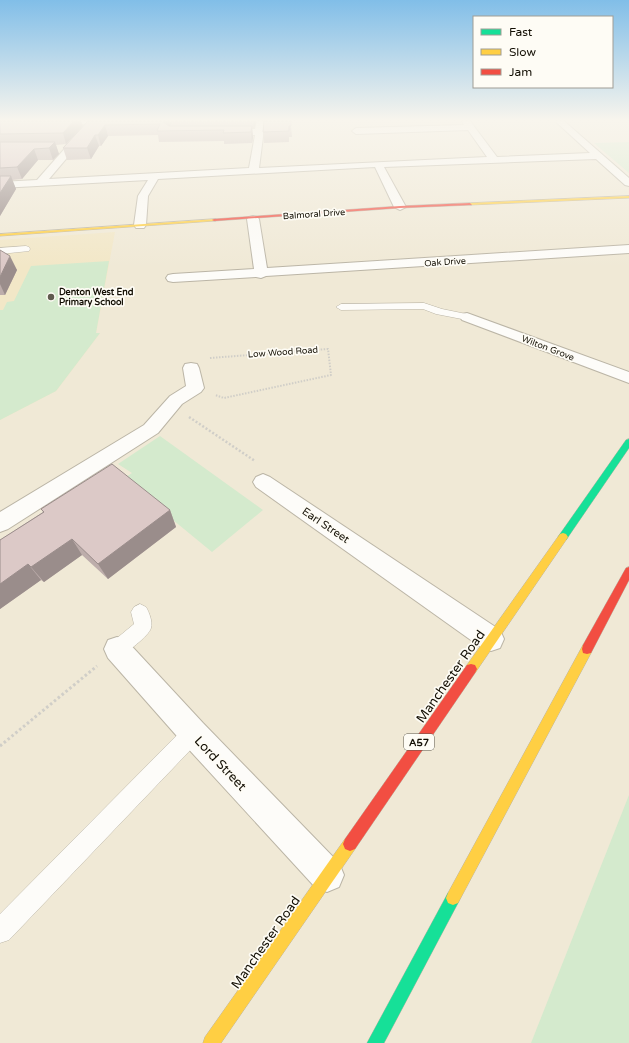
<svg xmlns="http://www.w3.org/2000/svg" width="629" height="1043" font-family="'Varela Round',sans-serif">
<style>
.built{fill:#f2e7c7}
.green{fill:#d4eacd}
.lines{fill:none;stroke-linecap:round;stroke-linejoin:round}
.lane-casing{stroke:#bbb5a6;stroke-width:1}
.street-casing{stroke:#bbb5a6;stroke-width:2}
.fast-casing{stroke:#bbb5a6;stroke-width:1}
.slow-casing{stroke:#bbb5a6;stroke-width:1}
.jam-casing{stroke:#bbb5a6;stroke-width:1}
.path-far2{stroke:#d0cec8;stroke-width:2;stroke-dasharray:1.5 1.5;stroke-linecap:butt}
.path-far1{stroke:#d0cec8;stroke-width:2.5;stroke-dasharray:2 2;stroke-linecap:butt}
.path{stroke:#d0cec8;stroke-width:3;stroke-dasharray:2.5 2.5;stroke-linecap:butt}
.lane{fill:#fdfcf9;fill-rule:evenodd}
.street{fill:#fdfcf9;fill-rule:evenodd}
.fast{fill:#16e098;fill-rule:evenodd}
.slow{fill:#ffcf43;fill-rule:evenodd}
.jam{fill:#f24e42;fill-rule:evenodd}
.wall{fill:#bdadab}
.shaded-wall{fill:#9a8d8b}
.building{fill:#dcc9c7;stroke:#9a8d8b}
.poi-dot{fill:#605b4e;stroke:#fefcf5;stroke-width:1.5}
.labels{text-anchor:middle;stroke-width:3.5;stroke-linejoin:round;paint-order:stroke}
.far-street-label{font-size:9px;fill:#130f04;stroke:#fefcf5}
.far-poi-label{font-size:9px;font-weight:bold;fill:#130f04;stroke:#fefcf5;text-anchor:start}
.shield{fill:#fefcf5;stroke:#5a564c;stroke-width:1}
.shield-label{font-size:10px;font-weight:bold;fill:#130f04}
.street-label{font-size:11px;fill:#130f04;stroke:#fefcf5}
.near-street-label{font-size:13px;fill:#130f04;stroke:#fefcf5}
</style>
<rect width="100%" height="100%" fill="#f0e9d6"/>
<!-- built -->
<polygon class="built" points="115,232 96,333 100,333 56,391 0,420 0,240"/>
<!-- green -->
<g class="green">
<polygon points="629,142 629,173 594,143"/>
<polygon points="109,261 96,333 100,333 56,391 0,420 0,310 3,310 7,302 14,301 31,266"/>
<polygon points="160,436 263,510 212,552 123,479 132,473 118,464"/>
<polygon points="629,795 629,1043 531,1043"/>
</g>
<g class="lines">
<defs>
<g id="lane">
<polygon points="26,246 29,247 30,249 29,251 0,254 0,248"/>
<polygon points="424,303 442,309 471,315 472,317 467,320 436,314 423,309 341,310 336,307 341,304"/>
<path d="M140,604L146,607C149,612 153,622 151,628C149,636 125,654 117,658L111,655L108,649L111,643L134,624L131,612L134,607Z"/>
<polygon points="193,723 200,726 203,733 200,740 9,940 0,943 0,914 186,726"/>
</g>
<g id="street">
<polygon points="0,121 96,121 97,122 93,124 0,124"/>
<polygon points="257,121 265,121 259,168 487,157 468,130 356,134 352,131 356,128 464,125 462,121 470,121 497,157 590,153 555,121 564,121 629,178 629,186 625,185 596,159 384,167 406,207 400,210 394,207 375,167 158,179 148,196 146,225 144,228 136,228 134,225 138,196 148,180 0,188 0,182 37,180 82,129 85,128 89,131 88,133 49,179 249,168 255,135 224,135 220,132 224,129 255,129"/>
<polygon points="253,216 257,217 259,219 267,268 629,245 629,253 266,276 261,278 256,277 173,282 168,281 166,278 168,275 173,274 254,269 247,219 249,217"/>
<polygon points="467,313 629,372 629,383 462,320 460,317 462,314"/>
<polygon points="191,363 197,364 199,368 204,388 201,392 182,404 158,433 8,529 0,532 0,512 144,425 170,396 186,386 183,368 185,364"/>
<polygon points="263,474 270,477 500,630 504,639 500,648 491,651 482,648 256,487 253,482 256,477"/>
<polygon points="117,637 126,640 203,723 339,863 344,875 339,887 327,892 315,887 183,743 108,658 104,649 108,640"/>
</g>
<g id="fast">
<polygon points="629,439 629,448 566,540 560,540 558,537 560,534 626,440"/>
<polygon points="453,891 458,893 460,898 458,903 384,1043 367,1043 448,893"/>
</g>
<g id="slow">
<polygon points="629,196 629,198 470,205 468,204 470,203"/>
<polygon points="216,219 216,221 214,221 0,236 0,234"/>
<polygon points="563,533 566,534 568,537 566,540 475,673 471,674 467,673 465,669 467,665 560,534"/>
<polygon points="587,644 591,645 592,649 591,653 458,903 453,905 448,903 446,898 448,893 583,645"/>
<polygon points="350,837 355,839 357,844 355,849 221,1043 203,1043 205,1037 345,839"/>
</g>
<g id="jam">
<polygon points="470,203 472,205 400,208 214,221 212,220 214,219 400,206"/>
<polygon points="629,567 629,580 591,653 587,654 583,653 582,649 583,645 626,568"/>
<polygon points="471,664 475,665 477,669 475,673 355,849 350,851 345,849 343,844 345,839 467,665"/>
</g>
</defs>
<!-- lane casing -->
<use href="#lane" class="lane-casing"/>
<!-- street casing -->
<use href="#street" class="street-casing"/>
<!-- fast casing -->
<use href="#fast" class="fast-casing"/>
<!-- slow casing -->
<use href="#slow" class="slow-casing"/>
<!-- jam casing -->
<use href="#jam" class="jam-casing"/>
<!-- path-far2 -->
<polyline class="path-far2" points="210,358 328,349 331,375 224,398 215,395"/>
<!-- path-far1 -->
<polyline class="path-far1" points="189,417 255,461"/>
<!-- path -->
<polyline class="path" points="0,746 97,666"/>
<!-- lane -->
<use href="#lane" class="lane"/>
<!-- street -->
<use href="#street" class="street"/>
<!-- fast -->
<use href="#fast" class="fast"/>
<!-- slow -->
<use href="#slow" class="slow"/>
<!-- jam -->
<use href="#jam" class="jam"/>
</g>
<!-- wall -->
<g class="wall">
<polygon points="0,121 81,121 83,126 66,144 56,145 59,154 53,160 38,160 22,179 12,180 16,189 0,216"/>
<polygon points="88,121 256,121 254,128 252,128 253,137 252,143 224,144 224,141 159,142 158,135 108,136 101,146 99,146 91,159 67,160 63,148"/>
<polygon points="264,121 291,126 292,137 289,137 289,142 264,143 263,132"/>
<polygon points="0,250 17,270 5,295 0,295"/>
<polygon points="41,509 170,510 176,527 108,579 82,555 44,582 41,580 0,609 0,540 43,512"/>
</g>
<!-- shaded-wall -->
<g class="shaded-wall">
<polygon points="74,121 81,121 83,126 66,144 63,133"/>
<polygon points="165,121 170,121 171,128 163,122"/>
<polygon points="253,121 256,121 254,128"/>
<polygon points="105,125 108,136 101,146 98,135"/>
<polygon points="252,126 253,137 252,143 251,132"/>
<polygon points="95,135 99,146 91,159 87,148"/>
<polygon points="55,142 59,154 53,160 49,148"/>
<polygon points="34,149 38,160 22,179 17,167"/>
<polygon points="11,176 16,189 0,216 0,193"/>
<polygon points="10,256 17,270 5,295 0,284 0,277"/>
<polygon points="170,510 176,527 108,579 98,564"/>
<polygon points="72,539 82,555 44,582 31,567"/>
<polygon points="28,564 41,580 0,609 0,584"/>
</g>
<!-- building -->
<g class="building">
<polygon points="0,121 74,121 63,133 0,134"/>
<polygon points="88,121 165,121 163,122 169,126 252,126 251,132 223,133 224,130 157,131 160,124 105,125 98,135 95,135 87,148 63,148"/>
<polygon points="264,121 291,121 291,126 289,126 289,131 263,132"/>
<polygon points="0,142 55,142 49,148 34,149 17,167 0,168"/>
<polygon points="0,176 11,176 0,193"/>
<polygon points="0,250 10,256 0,277"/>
<polygon points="112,464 170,510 98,564 72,539 31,567 28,564 0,584 0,540 44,512 41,509"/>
</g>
<!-- sky -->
<linearGradient id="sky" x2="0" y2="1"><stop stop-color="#81bee8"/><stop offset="0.45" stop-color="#f8f5ed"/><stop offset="1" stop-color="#f8f5ed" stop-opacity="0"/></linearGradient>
<rect width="629" height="267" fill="url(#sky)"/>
<!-- markers -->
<circle class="poi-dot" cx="51" cy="297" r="4"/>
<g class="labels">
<!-- far-street labels -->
<g class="far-street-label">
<text transform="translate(314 214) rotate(-4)" y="3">Balmoral Drive</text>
<text transform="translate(445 262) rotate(-4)" y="3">Oak Drive</text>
<text transform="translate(548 348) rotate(21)" y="3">Wilton Grove</text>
<text transform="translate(283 352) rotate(-4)" y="3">Low Wood Road</text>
</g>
<!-- far-poi labels -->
<g class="far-poi-label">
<text x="59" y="295">Denton West End<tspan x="59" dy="10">Primary School</tspan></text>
</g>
<!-- shield labels -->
<rect class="shield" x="404" y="734" width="30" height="16" rx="3"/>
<g class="shield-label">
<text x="419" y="746">A57</text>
</g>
<!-- street labels -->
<g class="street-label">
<text transform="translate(326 525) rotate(34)" y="4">Earl Street</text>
</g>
<!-- near-street labels -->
<g class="near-street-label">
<text transform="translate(450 676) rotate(-55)" y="5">Manchester Road</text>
<text transform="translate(221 763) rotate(47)" y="5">Lord Street</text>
<text transform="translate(265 942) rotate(-55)" y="5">Manchester Road</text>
</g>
</g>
<!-- legend -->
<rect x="473" y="16" width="140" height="72" fill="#fefcf5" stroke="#a09d95"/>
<rect x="481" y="29" width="20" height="6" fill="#16e098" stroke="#a09d95"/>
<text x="509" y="36" font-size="12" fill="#130f04">Fast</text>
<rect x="481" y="49" width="20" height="6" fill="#ffcf43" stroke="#a09d95"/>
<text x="509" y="56" font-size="12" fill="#130f04">Slow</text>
<rect x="481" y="69" width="20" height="6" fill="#f24e42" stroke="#a09d95"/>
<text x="509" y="76" font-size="12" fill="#130f04">Jam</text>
</svg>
